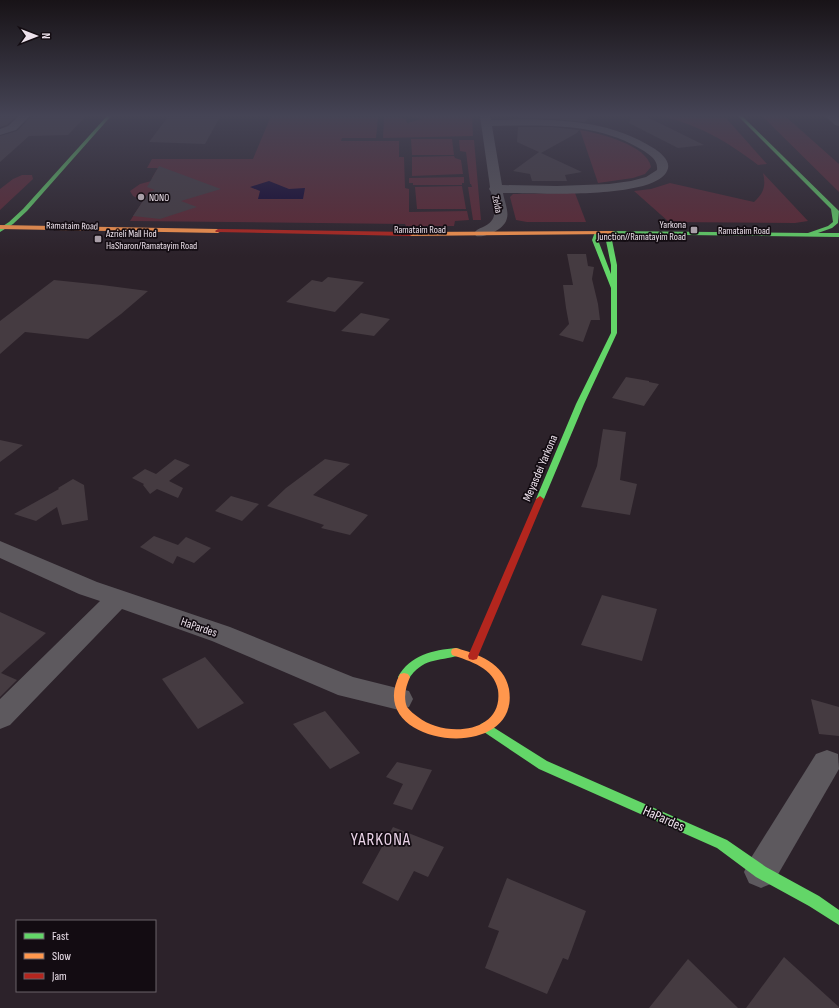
<svg xmlns="http://www.w3.org/2000/svg" width="839" height="1008" font-family="'Sofia Sans Condensed',sans-serif">
<style>
.green{fill:#5e2733}
.water{fill:#100331}
.building{fill:#453b41}
.lines{fill:none;stroke-linecap:round;stroke-linejoin:round}
.street{fill:#5d595e;fill-rule:evenodd}
.fast{fill:#63d668;fill-rule:evenodd}
.slow{fill:#ff974d;fill-rule:evenodd}
.jam{fill:#b3261e;fill-rule:evenodd}
.poi-dot{fill:#a99fa8;stroke:#130c12;stroke-width:1.5}
.labels{text-anchor:middle;stroke-width:3.5;stroke-linejoin:round;paint-order:stroke}
.far-poi-label{font-size:10px;fill:#ede2ec;stroke:#130c12;text-anchor:start}
.far-street-label{font-size:10px;fill:#ede2ec;stroke:#130c12}
.street-label{font-size:12px;fill:#ede2ec;stroke:#130c12}
.near-street-label{font-size:14px;fill:#ede2ec;stroke:#130c12}
.near-quarter-label{font-size:17px;letter-spacing:1px;fill:#ead4e8;stroke:#130c12}
</style>
<rect width="100%" height="100%" fill="#2c222a"/>
<!-- green -->
<g class="green">
<polygon points="271,116 378,117 376,138 342,138 341,141 399,141 399,157 404,157 405,188 409,189 409,212 467,211 469,220 455,221 454,226 406,226 405,224 130,221 143,201 133,196 130,191 140,184 155,180 155,178 152,178 158,168 147,168 152,159 253,159"/>
<polygon points="409,116 472,116 473,136 383,138 384,117 398,117 406,119 407,123 422,119"/>
<path d="M662,116L726,118L767,164L758,165C727,141 700,126 662,116Z"/>
<polygon points="762,116 785,116 839,164 839,192"/>
<path d="M580,130C599,133 647,145 651,167L645,174L633,178L598,183Z"/>
<polygon points="411,139 452,139 454,155 412,155"/>
<polygon points="459,140 474,140 481,220 473,220 468,187 472,187 471,184 470,184 466,152 460,151"/>
<polygon points="454,156 455,158 461,160 463,174 412,176 412,157"/>
<path d="M763,173L808,221L795,223L669,222L634,191L651,189L670,183L754,202C764,193 766,186 763,173Z"/>
<polygon points="22,175 32,175 33,179 0,210 0,189 13,179"/>
<polygon points="464,177 464,183 462,183 462,185 413,185 413,183 409,183 409,178"/>
<polygon points="462,186 466,209 417,209 415,187"/>
<polygon points="575,193 586,222 527,222 516,220 510,197 513,194"/>
</g>
<!-- water -->
<polygon class="water" points="269,181 289,189 305,188 303,199 258,199 260,191 250,187"/>
<!-- building -->
<g class="building">
<polygon points="43,116 86,116 68,135 29,136 0,162 0,136 17,131 31,117"/>
<polygon points="518,116 590,116 585,122 554,119 518,118"/>
<polygon points="632,116 645,116 704,145 678,148 629,123"/>
<polygon points="0,117 15,117 7,125 0,127"/>
<polygon points="168,117 220,117 205,144 149,142"/>
<polygon points="518,127 551,127 579,130 577,133 541,153 582,172 565,175 567,181 532,181 530,174 513,171 539,152 517,142"/>
<polygon points="159,166 221,189 181,201 197,207 160,219 133,216 149,192 155,190 147,187"/>
<polygon points="567,254 586,254 588,266 594,267 592,279 598,304 600,320 591,320 583,342 559,335 569,324 566,308 563,285 573,285"/>
<polygon points="328,277 364,282 335,312 286,302 312,280 322,282"/>
<polygon points="54,280 102,285 148,291 121,314 88,339 25,332 0,354 0,321"/>
<polygon points="361,313 390,319 374,336 341,331"/>
<polygon points="626,377 649,381 649,382 659,384 644,406 612,398"/>
<polygon points="603,429 626,432 620,480 637,484 630,515 581,507 597,466"/>
<polygon points="0,440 23,445 0,462"/>
<polygon points="175,459 190,465 169,481 183,488 178,498 157,489 150,494 143,485 144,484 132,478 145,469 156,474"/>
<polygon points="325,459 350,464 313,495 368,515 350,535 321,528 324,525 267,506 286,488"/>
<polygon points="73,479 84,485 88,520 62,525 57,507 36,521 14,514 59,489 58,488"/>
<polygon points="231,496 259,504 242,521 215,511"/>
<polygon points="154,536 178,545 186,537 211,548 194,563 177,556 173,564 140,547"/>
<polygon points="602,595 657,609 642,661 581,645"/>
<polygon points="0,612 46,633 1,673 17,680 0,697"/>
<polygon points="205,657 244,703 198,729 162,679"/>
<polygon points="811,699 839,707 839,736 819,734"/>
<polygon points="325,711 360,753 330,769 293,724"/>
<polygon points="397,762 432,770 412,810 393,804 403,784 386,777"/>
<polygon points="393,827 444,847 428,877 414,871 398,901 362,883"/>
<polygon points="507,878 586,911 568,960 563,958 547,994 485,968 499,931 488,927"/>
<polygon points="784,957 839,1007 839,1008 746,1008"/>
<polygon points="688,959 738,1008 649,1008"/>
</g>
<g class="lines">
<!-- street -->
<g class="street">
<polygon points="19,116 30,116 16,130 0,135 0,129 8,126"/>
<path d="M480,116H490L491,120C547,119 605,117 655,149C661,153 672,162 667,171C654,200 533,193 503,193C504,200 509,211 507,218C505,229 486,238 476,236L474,233C477,229 481,228 485,226C500,218 493,206 491,192L489,189L490,187ZM492,126C543,125 599,122 644,151C651,156 658,160 657,170L646,177L631,181L609,184L557,186L502,185Z"/>
<polygon points="825,116 836,116 839,118 839,126 835,125"/>
<polygon points="0,541 97,582 230,627 353,677 409,691 413,699 409,707 399,710 338,695 212,641 122,609 10,725 0,729 0,699 100,601 79,594 0,558"/>
<polygon points="827,750 838,754 839,769 773,883 761,888 749,883 744,872 749,861 816,754"/>
</g>
<!-- fast -->
<g class="fast">
<polygon points="107,116 111,116 27,211 13,224 0,232 0,228 9,222 23,209"/>
<polygon points="738,116 742,116 839,211 838,223 832,228 818,233 839,233 839,237 610,234 610,232 612,231 808,233 828,226 833,222 831,209"/>
<path d="M595,232H599L612,240L617,265V333L584,404L544,499L540,502L536,499L576,404L611,333V288L592,240ZM599,236L606,241L611,265V274L598,240Z"/>
<path d="M456,648L460,649L461,652L460,655C437,662 423,657 408,680L404,681L400,680L398,677C410,655 433,650 456,648Z"/>
<polygon points="485,722 547,761 727,840 766,867 819,896 839,910 839,925 809,906 756,877 717,848 539,769 481,730 479,727 481,724"/>
</g>
<!-- slow -->
<g class="slow">
<polygon points="0,225 218,229 221,231 218,233 0,229"/>
<polygon points="612,231 614,232 614,234 410,236 407,234 410,232"/>
<path d="M456,648C478,654 504,663 509,689C522,766 361,747 400,674L404,673L408,674L410,677C406,686 403,697 407,707C410,711 414,714 418,717C444,738 504,734 498,690C494,668 470,661 452,655L451,652L452,649Z"/>
</g>
<!-- jam -->
<g class="jam">
<polygon points="218,229 410,232 413,234 410,236 216,232 215,231"/>
<polygon points="540,496 544,499 478,656 477,659 473,660 469,659 468,656 536,499"/>
</g>
</g>
<!-- sky -->
<linearGradient id="sky" x2="0" y2="1"><stop stop-color="#181317"/><stop offset="0.45" stop-color="#454455"/><stop offset="1" stop-color="#454455" stop-opacity="0"/></linearGradient>
<rect width="839" height="257" fill="url(#sky)"/>
<!-- markers -->
<g class="poi-dot">
<circle cx="141" cy="197" r="4"/>
<rect x="690" y="226" width="8" height="8" rx="2"/>
<rect x="94" y="235" width="8" height="8" rx="2"/>
</g>
<g class="labels">
<!-- far-poi labels -->
<g class="far-poi-label">
<text x="149" y="201">NONO</text>
<text x="686" y="228" text-anchor="end">Yarkona<tspan x="686" dy="12">Junction//Ramatayim Road</tspan></text>
<text x="106" y="237">Azrieli Mall Hod<tspan x="106" dy="12">HaSharon/Ramatayim Road</tspan></text>
</g>
<!-- far-street labels -->
<g class="far-street-label">
<text transform="translate(498 204) rotate(79)" y="4">Zelda</text>
<text transform="translate(72 225) rotate(1)" y="4">Ramataim Road</text>
<text x="420" y="233">Ramataim Road</text>
<text x="744" y="234">Ramataim Road</text>
</g>
<!-- street labels -->
<g class="street-label">
<text transform="translate(540 468) rotate(-67)" y="4">Meyasdei Yarkona</text>
<text transform="translate(199 627) rotate(19)" y="4">HaPardes</text>
</g>
<!-- near-street labels -->
<g class="near-street-label">
<text transform="translate(664 818) rotate(24)" y="5">HaPardes</text>
</g>
<!-- near-quarter labels -->
<g class="near-quarter-label">
<text x="381" y="845">YARKONA</text>
</g>
</g>
<!-- legend -->
<rect x="16" y="920" width="140" height="72" fill="#130c12" stroke="#6a6269"/>
<rect x="24" y="933" width="20" height="6" fill="#63d668" stroke="#6a6269"/>
<text x="52" y="940" font-size="12" fill="#ede2ec">Fast</text>
<rect x="24" y="953" width="20" height="6" fill="#ff974d" stroke="#6a6269"/>
<text x="52" y="960" font-size="12" fill="#ede2ec">Slow</text>
<rect x="24" y="973" width="20" height="6" fill="#b3261e" stroke="#6a6269"/>
<text x="52" y="980" font-size="12" fill="#ede2ec">Jam</text>
<!-- north arrow -->
<g transform="translate(36 36) rotate(90)" stroke="#130c12" stroke-width="3" paint-order="stroke">
<path d="M0-3L7 15L0 10L-7 15Z" fill="#ede2ec"/>
<text y="-6" font-size="11" font-weight="bold" text-anchor="middle" fill="#ede2ec">N</text>
</g>
</svg>
